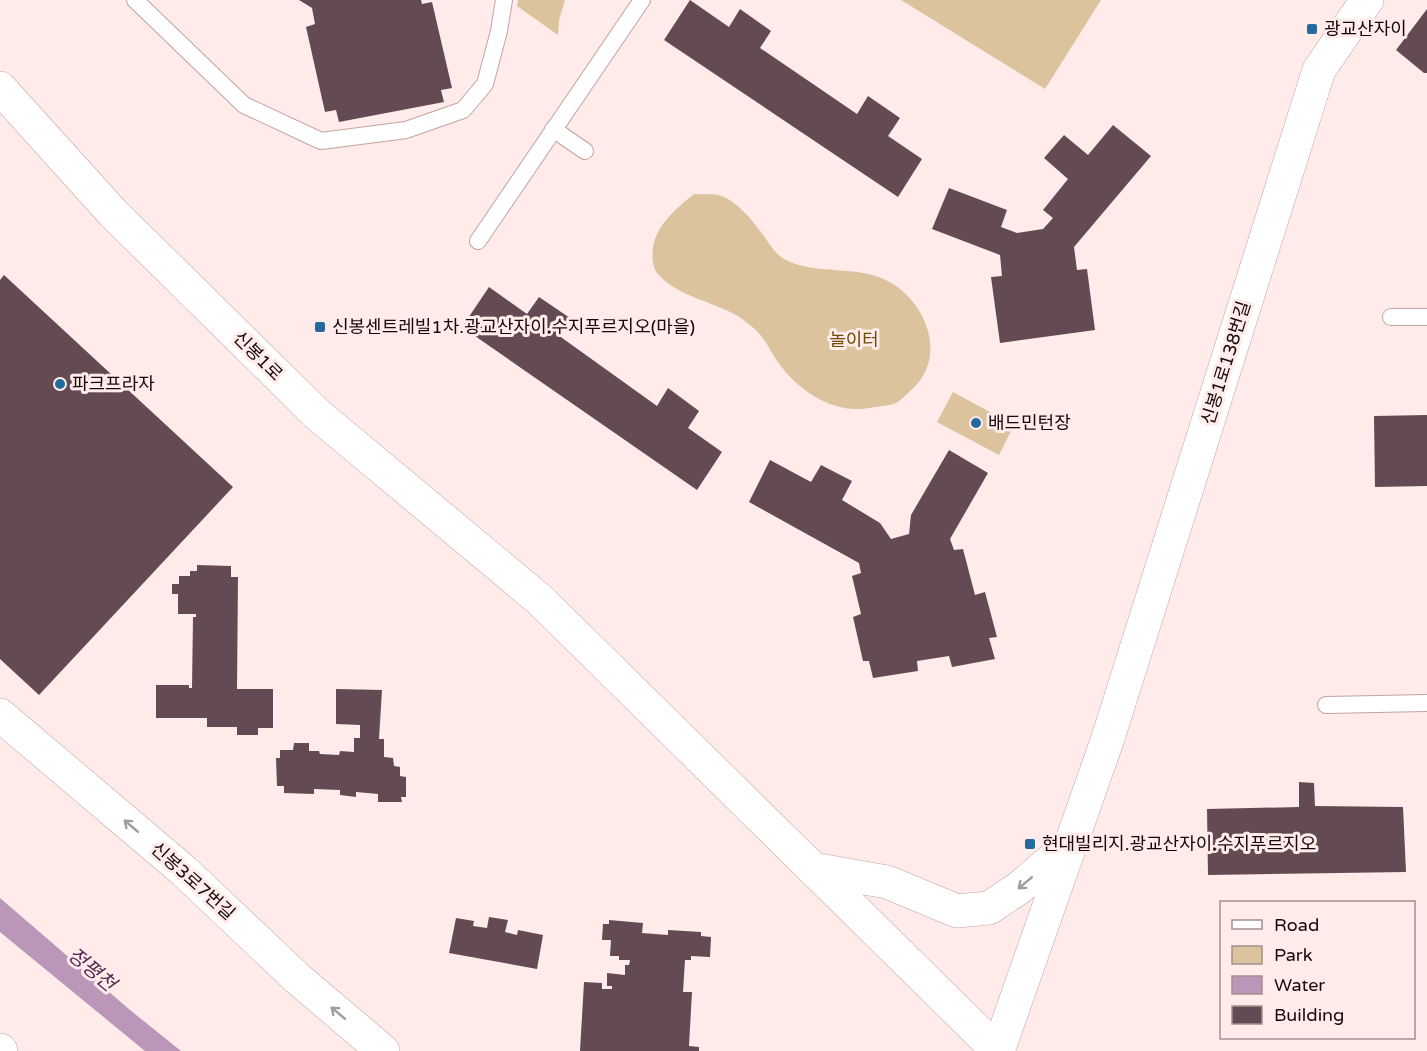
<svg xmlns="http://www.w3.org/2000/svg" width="1427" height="1051" font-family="'Varela Round','Noto Sans KR',sans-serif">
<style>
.green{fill:#dbc39e}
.water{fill:#ba97b8}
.building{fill:#644b53}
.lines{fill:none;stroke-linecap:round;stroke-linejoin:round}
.service-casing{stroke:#c2a4a1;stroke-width:18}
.minor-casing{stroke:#c2a4a1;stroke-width:34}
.tertiary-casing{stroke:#c2a4a1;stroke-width:34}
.service{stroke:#fff;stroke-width:16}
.minor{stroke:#fff;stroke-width:33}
.tertiary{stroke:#fff;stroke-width:33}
.oneway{stroke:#a19d9d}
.poi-dot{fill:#25699e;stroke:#ffebe9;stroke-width:2}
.labels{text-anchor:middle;stroke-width:6;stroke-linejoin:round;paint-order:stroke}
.poi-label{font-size:18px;fill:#140a09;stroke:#ffebe9;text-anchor:start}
.park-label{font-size:18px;fill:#6f4d05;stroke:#ffebe9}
.street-label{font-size:18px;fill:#140a09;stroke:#ffebe9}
.water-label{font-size:20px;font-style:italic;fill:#562a55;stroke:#ffebe9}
</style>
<rect width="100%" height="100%" fill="#ffebe9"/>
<!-- green -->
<g class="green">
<polygon points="518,0 565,0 559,20 558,35 517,6"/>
<polygon points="901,0 1101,0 1045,89"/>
<path d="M694,194C702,195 713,193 721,196C737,201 754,222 763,235C770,244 774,253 784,259C818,277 861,263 893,284C929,307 947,360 910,391C906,395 901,400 896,403C890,406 881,406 874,407C837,416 802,394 780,365C770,352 765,336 751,326C746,322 742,318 736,315C711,301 676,296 657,273C652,266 652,255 653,247C657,224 677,208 694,194Z"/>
<polygon points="953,392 1014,425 999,455 937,422"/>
</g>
<!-- water -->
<polygon class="water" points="0,898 130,1010 181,1051 145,1051 0,932"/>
<!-- building -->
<g class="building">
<polygon points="299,0 421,0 422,4 432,2 452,88 441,90 444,102 339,122 336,110 325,112 306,27 315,24 312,8"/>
<polygon points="690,0 729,27 740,9 771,31 760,48 857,114 868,96 900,118 888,136 922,159 898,197 664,40"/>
<polygon points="1427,9 1427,73 1424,73 1396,50"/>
<polygon points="1113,125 1151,156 1074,247 1077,270 1087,269 1095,330 1000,343 991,277 1002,276 1000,255 932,229 949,188 1007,210 1001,227 1017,233 1043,229 1053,218 1043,210 1068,179 1044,158 1064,135 1088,155"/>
<polygon points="4,275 233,487 39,695 0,659 0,280"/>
<polygon points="489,287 527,314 539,297 570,318 558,335 657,406 668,388 699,411 688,428 722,452 697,490 462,327"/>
<polygon points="1427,415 1427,486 1375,487 1374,416"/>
<polygon points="949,450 988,473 950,539 954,550 963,549 975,595 985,592 997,637 989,638 995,659 952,667 949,656 917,661 918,671 873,678 869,661 863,661 853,617 861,614 852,576 861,573 859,563 749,502 770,460 811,482 821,465 852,481 842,500 880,523 891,539 909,534 911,515"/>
<polygon points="197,565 231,566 231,577 238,577 237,689 273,689 273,728 258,728 258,735 237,735 237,727 207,727 207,718 156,718 156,685 189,685 189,688 192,688 193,617 196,617 196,614 178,614 178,594 172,594 172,584 179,584 179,576 190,576 190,571 197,571"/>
<polygon points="336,689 382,690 379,739 384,739 384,757 393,758 394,766 400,767 400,776 406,777 406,797 401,797 402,802 378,802 378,794 356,792 356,797 340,795 340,790 314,789 314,794 284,793 284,786 277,786 276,758 280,758 280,750 293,750 294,743 309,743 309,751 319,751 320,754 339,755 340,751 354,752 354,738 360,738 360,725 336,724"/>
<polygon points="1299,782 1314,783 1315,806 1403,807 1406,872 1208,875 1207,809 1299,807"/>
<polygon points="489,917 508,920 505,932 517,935 518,930 543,935 537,969 449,953 456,918 474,921 473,926 487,928"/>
<polygon points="609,920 643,923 642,933 668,935 668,930 701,932 701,936 711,937 710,957 691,956 691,960 685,960 683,992 692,992 689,1046 699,1047 699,1051 580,1051 584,982 602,983 602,989 612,989 612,986 607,986 607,973 625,975 625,965 629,965 630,960 619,960 619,956 610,956 611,940 602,940 603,924 609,924"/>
</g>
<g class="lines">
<defs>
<g id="service">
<polyline points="135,0 244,105 321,141 406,130 463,110 485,84 499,31 504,0"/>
<polyline points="553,129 585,151"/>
<polyline points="478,241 642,0"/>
<polyline points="1391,317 1427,317"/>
<polyline points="1326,705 1427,703"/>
</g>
<g id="minor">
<polyline points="0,715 184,871 297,978 383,1051"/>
<polyline points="0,1050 1,1051"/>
</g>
<g id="tertiary">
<polyline points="0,88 113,213 317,414 539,599 998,1051"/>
<polyline points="813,869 887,882 957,911 989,908 1019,888 1068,846"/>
<polyline points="998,1051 1108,738 1319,70 1367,0"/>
</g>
</defs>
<!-- service casing -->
<use href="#service" class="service-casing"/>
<!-- minor casing -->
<use href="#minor" class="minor-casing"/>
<!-- tertiary casing -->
<use href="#tertiary" class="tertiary-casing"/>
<!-- service -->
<use href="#service" class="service"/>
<!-- minor -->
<use href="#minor" class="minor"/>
<!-- tertiary -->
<use href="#tertiary" class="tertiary"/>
</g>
<!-- one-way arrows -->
<defs><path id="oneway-shaft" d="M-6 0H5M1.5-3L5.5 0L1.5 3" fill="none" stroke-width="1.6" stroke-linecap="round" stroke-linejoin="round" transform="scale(1.5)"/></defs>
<g class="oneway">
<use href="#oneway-shaft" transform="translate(131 826) rotate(-140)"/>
<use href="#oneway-shaft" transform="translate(1025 883) rotate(140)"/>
<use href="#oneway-shaft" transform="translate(338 1013) rotate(-140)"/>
</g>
<!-- markers -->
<g class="poi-dot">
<rect x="1306" y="23" width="12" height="12" rx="3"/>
<rect x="314" y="321" width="12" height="12" rx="3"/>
<circle cx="60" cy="384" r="6"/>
<circle cx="976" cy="423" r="6"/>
<rect x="1024" y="838" width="12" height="12" rx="3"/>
</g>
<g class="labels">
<!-- poi labels -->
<g class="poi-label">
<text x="1324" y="35">광교산자이</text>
<text x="332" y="333">신봉센트레빌1차.광교산자이.수지푸르지오(마을)</text>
<text x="72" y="390">파크프라자</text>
<text x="988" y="429">배드민턴장</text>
<text x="1042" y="850">현대빌리지.광교산자이.수지푸르지오</text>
</g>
<!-- park labels -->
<g class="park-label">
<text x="854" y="346">놀이터</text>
</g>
<!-- street labels -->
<g class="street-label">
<text transform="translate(258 356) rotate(45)" y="6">신봉1로</text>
<text transform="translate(1226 363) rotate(-73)" y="6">신봉1로138번길</text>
<text transform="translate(193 881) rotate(42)" y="6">신봉3로7번길</text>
</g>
<!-- water labels -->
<g class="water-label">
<text transform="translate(92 969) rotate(40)" y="7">정평천</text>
</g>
</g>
<!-- legend -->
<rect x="1220" y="901" width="195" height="138" fill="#ffebe9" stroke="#a1918f" stroke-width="1.5"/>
<rect x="1232" y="920" width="30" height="9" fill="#ffffff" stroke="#a1918f" stroke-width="1.5"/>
<text x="1274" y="931" font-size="18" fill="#140a09">Road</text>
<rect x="1232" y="946" width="30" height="18" fill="#dbc39e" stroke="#a1918f" stroke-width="1.5"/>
<text x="1274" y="961" font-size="18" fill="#140a09">Park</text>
<rect x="1232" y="976" width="30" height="18" fill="#ba97b8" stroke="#a1918f" stroke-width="1.5"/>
<text x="1274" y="991" font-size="18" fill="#140a09">Water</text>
<rect x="1232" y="1006" width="30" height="18" fill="#644b53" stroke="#a1918f" stroke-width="1.5"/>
<text x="1274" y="1021" font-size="18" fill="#140a09">Building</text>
</svg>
